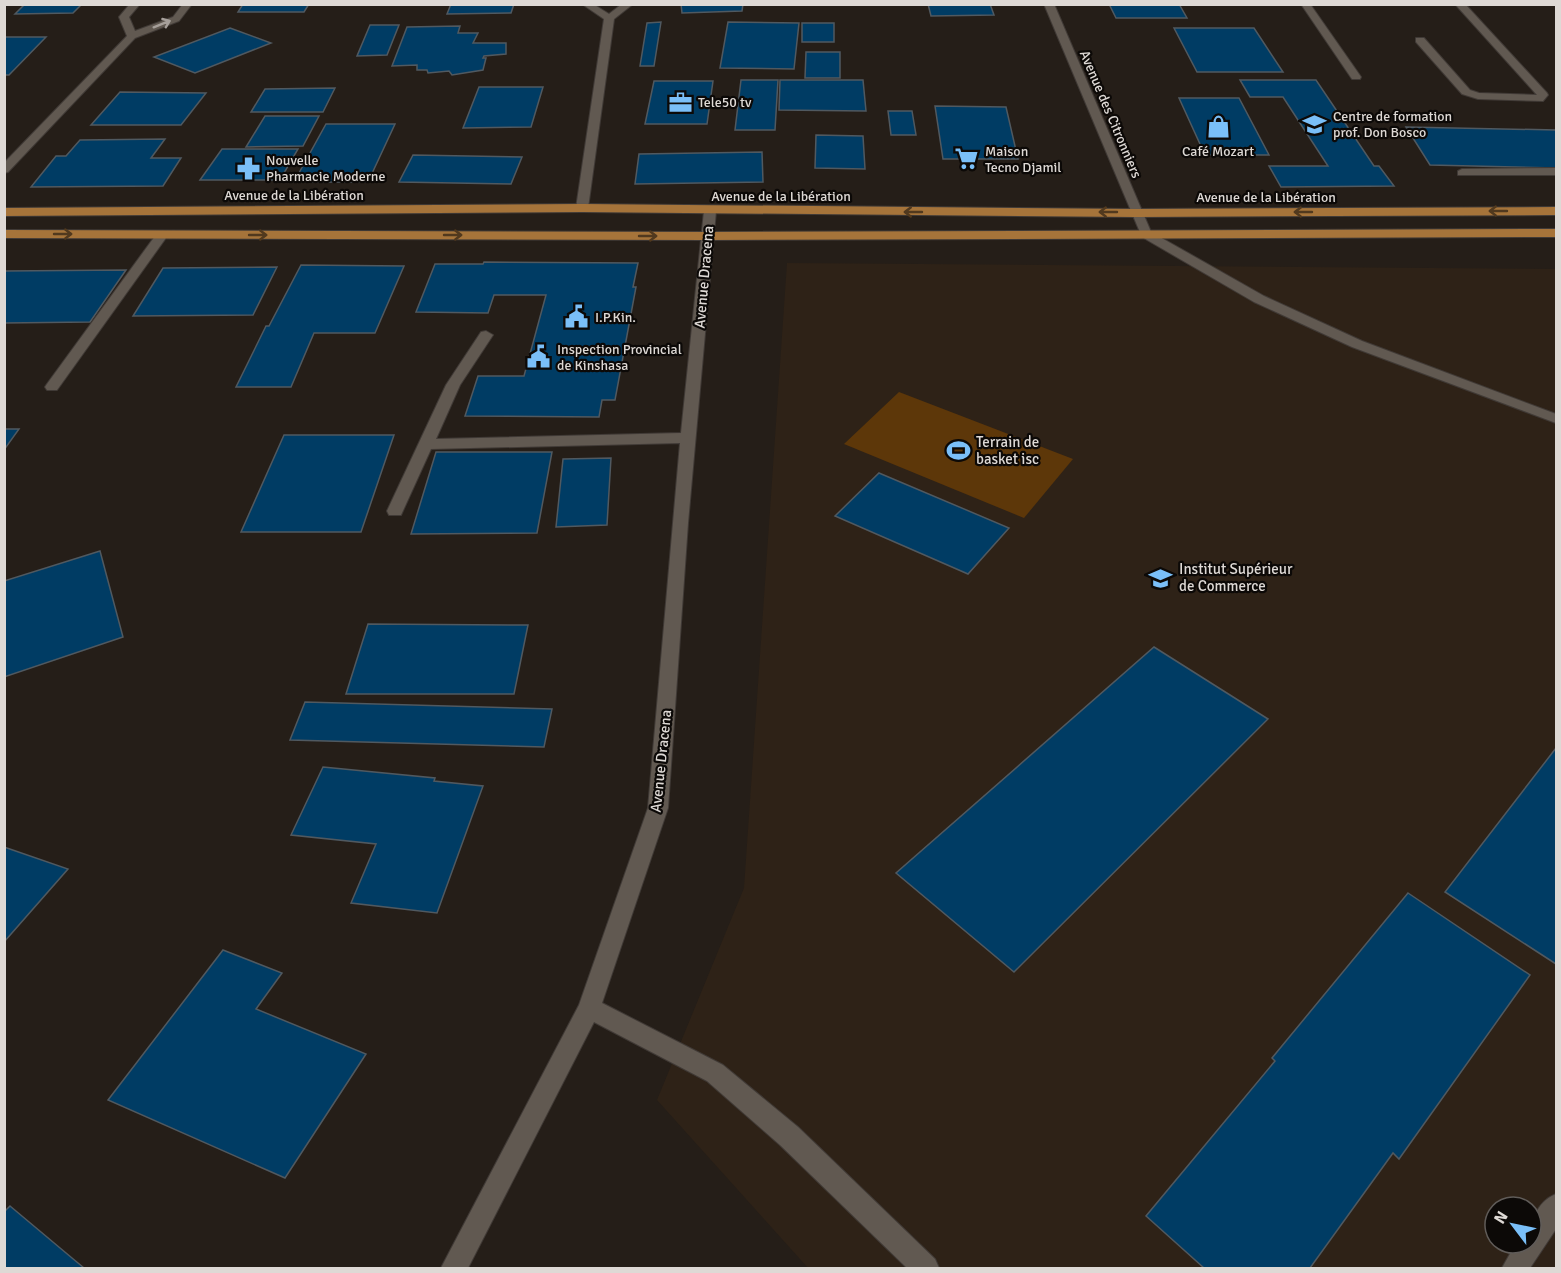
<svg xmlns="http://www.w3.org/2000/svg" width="1561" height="1273" font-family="Signika,sans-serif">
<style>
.built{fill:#2e2217;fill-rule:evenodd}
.green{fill:#5d3709}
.building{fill:#003c64;stroke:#505960;stroke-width:1.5}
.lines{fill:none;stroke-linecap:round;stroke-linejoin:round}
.minor-casing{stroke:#403a36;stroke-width:2}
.major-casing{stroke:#403a36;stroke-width:2}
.minor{fill:#615951;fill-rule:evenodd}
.major{fill:#a6743a;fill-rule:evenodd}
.oneway{stroke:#a69f9a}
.oneway2{stroke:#51391e}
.labels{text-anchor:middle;stroke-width:4.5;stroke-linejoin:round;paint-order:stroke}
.far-poi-label{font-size:14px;fill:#ded9d5;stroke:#0c0907;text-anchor:start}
.far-street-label{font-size:14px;fill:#ded9d5;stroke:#0c0907}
.street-label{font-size:15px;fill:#ded9d5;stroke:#0c0907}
.poi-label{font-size:15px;fill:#ded9d5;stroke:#0c0907;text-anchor:start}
</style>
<rect width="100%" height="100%" fill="#251e18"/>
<!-- built -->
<path class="built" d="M787,263L1556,269V1268H808L657,1100L744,888ZM1495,1207H1531V1243H1495Z"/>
<!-- green -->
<polygon class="green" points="899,392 1073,459 1024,518 844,444"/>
<!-- building -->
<g class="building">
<polygon points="25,4 82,4 73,13 15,14"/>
<polygon points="243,4 309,4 304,12 238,12"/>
<polygon points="451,4 514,4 511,13 447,14"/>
<polygon points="681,4 743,4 742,11 682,13"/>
<polygon points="928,4 990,4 994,15 931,16"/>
<polygon points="1109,4 1179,4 1187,18 1116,18"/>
<polygon points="661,22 654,66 640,66 647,23"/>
<polygon points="728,22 799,23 794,69 720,68"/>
<rect x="802" y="23" width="32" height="19"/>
<polygon points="370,25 399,25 387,55 357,56"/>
<polygon points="460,26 458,33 478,33 473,43 506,43 506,54 484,56 483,58 486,58 483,70 452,75 449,71 428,73 427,70 417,70 417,65 392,66 407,27"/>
<polygon points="230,28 271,43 195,73 154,57"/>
<polygon points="1174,28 1254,28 1283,72 1197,72"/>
<polygon points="4,37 46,37 9,75 4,75"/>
<polygon points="806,52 840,52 840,78 805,78"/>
<polygon points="741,80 778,80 775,130 735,130"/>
<polygon points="780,80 863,80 866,111 779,110"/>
<polygon points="1240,80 1316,80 1374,166 1379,166 1394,186 1281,187 1269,166 1328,166 1283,97 1250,97"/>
<polygon points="654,81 713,81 707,124 645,124"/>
<polygon points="479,87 543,87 531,127 463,128"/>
<polygon points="335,88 323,112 251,112 265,89"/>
<polygon points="120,92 206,93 181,125 91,125"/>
<polygon points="1179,98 1239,98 1269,155 1205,155"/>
<polygon points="935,106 1006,107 1018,159 943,159"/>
<polygon points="888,111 912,111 916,135 891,135"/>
<polygon points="265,116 319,116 303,146 246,147"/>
<polygon points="326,124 395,124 368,182 294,182"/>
<polygon points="1406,127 1556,130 1556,168 1430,165"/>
<polygon points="816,135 863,136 865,169 815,168"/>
<polygon points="165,139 151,158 181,158 163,186 31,187 56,156 66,156 80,140"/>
<polygon points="222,149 298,149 280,180 200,180"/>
<polygon points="762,152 763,182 635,184 639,154"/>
<polygon points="413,155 522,157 511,184 399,182"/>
<polygon points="484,262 638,263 633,287 636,287 615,400 602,400 599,417 465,416 478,376 524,376 546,295 494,295 488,313 416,312 435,264 483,264"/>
<polygon points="301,265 404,266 375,333 314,333 291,387 236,387 266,326 269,326"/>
<polygon points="277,267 253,315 133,316 163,268"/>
<polygon points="126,270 90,322 4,323 4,271"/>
<polygon points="4,429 19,429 4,450"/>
<polygon points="284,435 394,435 361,532 241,532"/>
<polygon points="436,452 552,452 537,533 411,534"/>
<polygon points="611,458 607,525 556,527 563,459"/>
<polygon points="879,473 1009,528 968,574 835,516"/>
<polygon points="100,551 123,637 4,677 4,581"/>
<polygon points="368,624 528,625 514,694 346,694"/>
<polygon points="1154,647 1268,719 1014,972 896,873"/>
<polygon points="305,702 552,709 544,747 290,740"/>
<polygon points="1556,748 1556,964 1445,892"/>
<polygon points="323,767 435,778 434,781 483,786 437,913 351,903 376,844 291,835"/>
<polygon points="4,847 68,869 4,942"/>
<polygon points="1408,893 1530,975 1399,1159 1393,1153 1310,1268 1204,1268 1146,1216 1275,1061 1272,1058"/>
<polygon points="223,950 282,973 256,1009 366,1054 285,1178 108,1100"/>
<polygon points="10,1206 72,1258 84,1268 4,1268 4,1212"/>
</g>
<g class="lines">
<defs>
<g id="minor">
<polygon points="130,4 140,4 129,17 135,31 173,17 183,4 192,4 179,21 135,38 8,172 4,173 4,163 127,36 119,17"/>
<polygon points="582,4 593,4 609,14 622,4 633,4 614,19 588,208 582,212 576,208 604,19"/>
<polygon points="1044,4 1054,4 1151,232 1264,296 1362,341 1556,414 1556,423 1352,347 1254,302 1142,237"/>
<polygon points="1301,4 1310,4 1361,77 1360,79 1352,79"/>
<polygon points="1455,4 1465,4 1547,93 1548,95 1543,101 1478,99 1462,94 1416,42 1416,38 1424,38 1470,90 1479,93 1537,95"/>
<polygon points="1462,169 1556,168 1556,175 1458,175 1458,171"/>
<polygon points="710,207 716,211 688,523 668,808 602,1003 723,1065 798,1127 935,1259 939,1268 907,1268 780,1145 707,1081 594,1022 468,1268 441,1268 579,1005 648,808 680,443 431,449 401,515 389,515 387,511 446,385 481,332 486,331 493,335 460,385 436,439 681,433 704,211"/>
<polygon points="162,231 168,235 57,390 47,390 45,387 47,384 158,232"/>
<path d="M1556,1194V1229L1530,1268H1502L1516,1243H1531C1531,1222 1535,1203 1556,1194Z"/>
</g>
<g id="major">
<polygon points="582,204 1136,209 1556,207 1556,215 1136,217 582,212 4,216 4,208"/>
<polygon points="1556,229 1556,237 708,240 4,238 4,230 708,232"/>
</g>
</defs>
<!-- minor casing -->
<use href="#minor" class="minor-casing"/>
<!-- major casing -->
<use href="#major" class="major-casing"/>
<!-- minor -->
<use href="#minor" class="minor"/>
<!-- major -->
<use href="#major" class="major"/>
</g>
<!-- one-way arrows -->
<defs><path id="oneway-shaft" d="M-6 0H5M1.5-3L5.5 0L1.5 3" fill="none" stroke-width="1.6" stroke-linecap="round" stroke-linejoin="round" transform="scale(1.5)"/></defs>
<use class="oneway" href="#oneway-shaft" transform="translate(162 24) rotate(-22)"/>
<g class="oneway2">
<use href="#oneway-shaft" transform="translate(1498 211) rotate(180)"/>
<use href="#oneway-shaft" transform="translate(913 212) rotate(-180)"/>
<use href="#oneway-shaft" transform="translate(1108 212) rotate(-180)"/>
<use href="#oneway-shaft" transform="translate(1303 212) rotate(180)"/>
<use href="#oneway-shaft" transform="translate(63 234)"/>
<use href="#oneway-shaft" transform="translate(258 235)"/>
<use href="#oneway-shaft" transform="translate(453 235)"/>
<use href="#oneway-shaft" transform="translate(648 236)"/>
</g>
<!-- icons -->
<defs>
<symbol id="office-bare" viewBox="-9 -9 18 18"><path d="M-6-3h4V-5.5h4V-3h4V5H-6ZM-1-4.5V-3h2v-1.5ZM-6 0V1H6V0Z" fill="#7abff8" stroke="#0c0907" stroke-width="2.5" paint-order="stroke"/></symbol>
<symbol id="university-bare" viewBox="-9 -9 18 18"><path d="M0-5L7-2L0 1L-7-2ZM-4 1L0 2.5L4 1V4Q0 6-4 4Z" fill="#7abff8" stroke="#0c0907" stroke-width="2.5" paint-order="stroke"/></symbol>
<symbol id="shop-bare" viewBox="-9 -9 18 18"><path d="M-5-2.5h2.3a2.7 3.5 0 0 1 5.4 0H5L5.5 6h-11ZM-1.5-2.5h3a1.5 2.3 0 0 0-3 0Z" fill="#7abff8" stroke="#0c0907" stroke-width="2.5" paint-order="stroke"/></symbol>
<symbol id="supermarket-bare" viewBox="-9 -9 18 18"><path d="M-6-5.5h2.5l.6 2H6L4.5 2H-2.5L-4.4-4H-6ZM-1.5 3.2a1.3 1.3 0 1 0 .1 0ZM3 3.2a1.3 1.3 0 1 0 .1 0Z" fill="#7abff8" stroke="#0c0907" stroke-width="2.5" paint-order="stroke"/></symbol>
<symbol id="pharmacy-bare" viewBox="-9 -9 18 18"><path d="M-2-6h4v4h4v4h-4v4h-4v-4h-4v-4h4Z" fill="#7abff8" stroke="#0c0907" stroke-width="2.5" paint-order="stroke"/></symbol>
<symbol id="civic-bare" viewBox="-9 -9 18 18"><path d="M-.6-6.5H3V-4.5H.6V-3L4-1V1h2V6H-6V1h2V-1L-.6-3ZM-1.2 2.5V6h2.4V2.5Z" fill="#7abff8" stroke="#0c0907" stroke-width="2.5" paint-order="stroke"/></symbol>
<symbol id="stadium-bare" viewBox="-9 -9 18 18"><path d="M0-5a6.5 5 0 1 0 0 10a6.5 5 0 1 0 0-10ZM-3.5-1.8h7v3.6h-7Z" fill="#7abff8" stroke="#0c0907" stroke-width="2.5" paint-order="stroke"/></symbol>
</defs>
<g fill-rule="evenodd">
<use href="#office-bare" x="664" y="86" width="33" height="33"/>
<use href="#university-bare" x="1298" y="108" width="33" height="33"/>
<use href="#shop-bare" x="1202" y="110" width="33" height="33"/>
<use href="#supermarket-bare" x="950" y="142" width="33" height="33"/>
<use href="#pharmacy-bare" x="232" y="152" width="33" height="33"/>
<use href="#civic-bare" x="560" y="300" width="33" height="33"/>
<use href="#civic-bare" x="522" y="340" width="33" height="33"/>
<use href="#stadium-bare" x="942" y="434" width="33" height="33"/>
<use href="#university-bare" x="1144" y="562" width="33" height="33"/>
</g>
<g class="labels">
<!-- far-poi labels -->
<g class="far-poi-label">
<text x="698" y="107">Tele50 tv</text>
<text x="1333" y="121">Centre de formation<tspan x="1333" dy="16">prof. Don Bosco</tspan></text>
<text x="985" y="156">Maison<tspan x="985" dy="16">Tecno Djamil</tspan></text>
<text x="1218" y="156" text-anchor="middle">Café Mozart</text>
<text x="266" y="165">Nouvelle<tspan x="266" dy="16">Pharmacie Moderne</tspan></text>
<text x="595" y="322">I.P.Kin.</text>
<text x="557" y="354">Inspection Provincial<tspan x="557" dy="16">de Kinshasa</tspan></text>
</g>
<!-- far-street labels -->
<g class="far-street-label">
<text transform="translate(1111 114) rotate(67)" y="5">Avenue des Citronniers</text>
<text x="294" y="200">Avenue de la Libération</text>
<text x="781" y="201">Avenue de la Libération</text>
<text x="1266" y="202">Avenue de la Libération</text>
</g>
<!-- street labels -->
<g class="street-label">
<text transform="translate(704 277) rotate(-85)" y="5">Avenue Dracena</text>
<text transform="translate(661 761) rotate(-84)" y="5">Avenue Dracena</text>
</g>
<!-- poi labels -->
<g class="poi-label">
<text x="976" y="447">Terrain de<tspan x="976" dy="17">basket isc</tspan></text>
<text x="1179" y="574">Institut Supérieur<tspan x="1179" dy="17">de Commerce</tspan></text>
</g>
</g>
<!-- border -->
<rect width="1561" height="1273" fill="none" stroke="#ded9d5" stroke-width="12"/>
<!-- north arrow -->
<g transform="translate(1513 1225) rotate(302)"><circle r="28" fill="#0c0907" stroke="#605c59" stroke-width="1.5"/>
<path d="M0-4.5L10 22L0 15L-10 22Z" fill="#7abff8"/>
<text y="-9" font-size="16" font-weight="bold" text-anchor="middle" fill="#ded9d5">N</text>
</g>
</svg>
